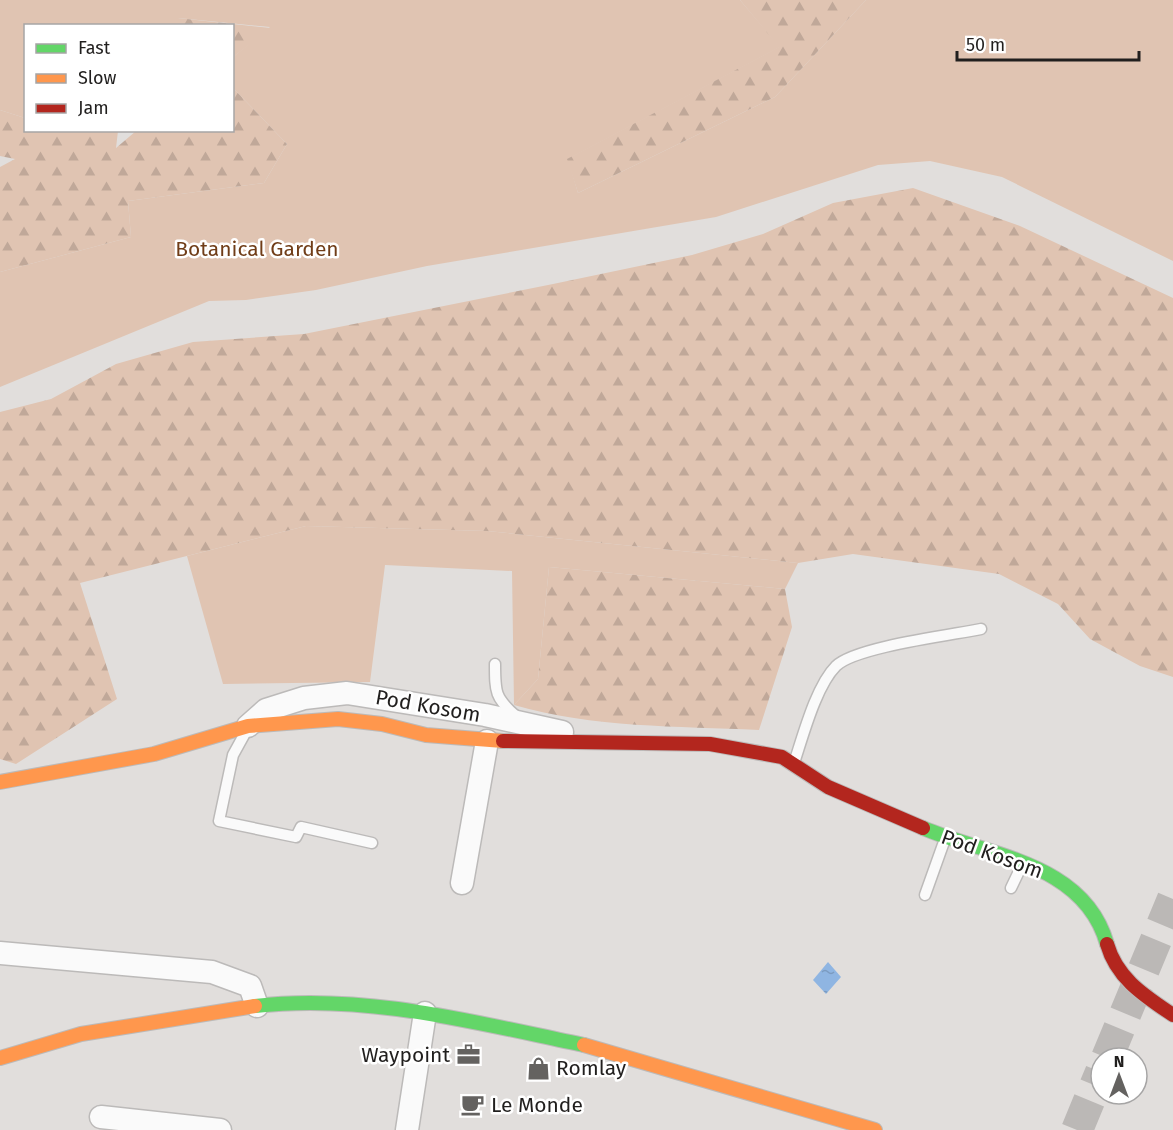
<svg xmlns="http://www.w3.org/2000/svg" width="1173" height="1130" font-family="'Fira Sans',sans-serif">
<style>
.green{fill:#e0c4b2}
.forest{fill:url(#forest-firs)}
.water{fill:url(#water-ripples)}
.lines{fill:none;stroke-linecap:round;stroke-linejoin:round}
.secondary-tunnel{stroke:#bbb8b6;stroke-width:32;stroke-dasharray:32 16;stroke-linecap:butt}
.lane-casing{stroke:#bcbab9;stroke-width:13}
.street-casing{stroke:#bcbab9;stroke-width:25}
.fast-casing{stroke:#bcbab9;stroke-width:16}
.slow-casing{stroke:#bcbab9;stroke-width:16}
.jam-casing{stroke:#bcbab9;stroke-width:16}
.lane{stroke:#fafafa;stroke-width:10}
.street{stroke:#fafafa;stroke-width:22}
.fast{stroke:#63d668;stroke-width:14}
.slow{stroke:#ff974d;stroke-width:14}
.jam{stroke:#b3261e;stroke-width:14}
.labels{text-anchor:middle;stroke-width:5;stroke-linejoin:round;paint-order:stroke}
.park-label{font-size:21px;fill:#703d18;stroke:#fff}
.street-label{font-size:21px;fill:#211f1e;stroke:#fff}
.poi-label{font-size:21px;fill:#211f1e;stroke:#fff;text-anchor:start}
</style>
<defs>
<pattern id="forest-firs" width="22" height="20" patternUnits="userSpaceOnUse" patternTransform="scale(1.5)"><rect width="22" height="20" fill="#e0c4b2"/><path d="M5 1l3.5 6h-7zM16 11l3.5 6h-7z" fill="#c0a899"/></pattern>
<pattern id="water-ripples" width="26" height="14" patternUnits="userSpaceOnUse" patternTransform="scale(1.5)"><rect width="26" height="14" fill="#8fb5e2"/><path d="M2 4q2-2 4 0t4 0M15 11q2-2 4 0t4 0" fill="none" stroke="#7b9bc1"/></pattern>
</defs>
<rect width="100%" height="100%" fill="#e1dedc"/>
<!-- green -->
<g class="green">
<polygon points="0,0 740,0 780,47 568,159 578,193 775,97 866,0 1173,0 1173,261 1002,177 930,161 878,165 716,217 427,266 316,290 246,300 209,301 0,387 0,272 131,237 128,201 264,183 287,144 233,88 233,57 270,27 178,18 178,25 26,26 25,118 0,110"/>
<polygon points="306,526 487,531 798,563 785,589 549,567 538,679 514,705 512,571 385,565 370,682 223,684 187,556"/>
</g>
<!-- forest -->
<g class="forest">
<polygon points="740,0 866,0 775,97 578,193 567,159 779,47"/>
<polygon points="178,18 271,28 233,57 232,26 178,25"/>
<polygon points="233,88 287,144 264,183 128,201 131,237 0,272 0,167 15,159 0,156 0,110 25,118 26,130 118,131 116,148 136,131 232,130"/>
<polygon points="913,188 1020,226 1173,298 1173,677 1140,666 1090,639 1058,604 999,574 853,554 798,563 487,531 306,526 80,583 117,699 16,764 0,759 0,412 51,399 116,364 193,342 304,334 553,284 692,255 763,234 833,203"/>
<path d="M549,567L785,589L792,627L759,730C677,726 593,728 514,705L538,679Z"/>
</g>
<!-- water -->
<polygon class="water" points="828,962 841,977 826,994 813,980"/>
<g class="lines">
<!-- secondary-tunnel -->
<g class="secondary-tunnel">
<polyline points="1107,1058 1173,899"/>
<polyline points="1077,1130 1101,1072"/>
</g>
<defs>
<g id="lane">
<path d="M495,664C495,692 495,698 516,716"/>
<polyline points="244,735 233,755 219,821 296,837 301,827 372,843"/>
<path d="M794,763C803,736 816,686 836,666C855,647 951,635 981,629"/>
<polyline points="1011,888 1022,865"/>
<polyline points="925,895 945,839"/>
</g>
<g id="street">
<polyline points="248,726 266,710 304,698 347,693 485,715 562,732"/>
<polyline points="462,883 487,741"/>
<polyline points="0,953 212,972 250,986 257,1006"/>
<polyline points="101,1117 220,1130"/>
<polyline points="407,1130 425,1013"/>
</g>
<g id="fast">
<path d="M923,828C988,856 1084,862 1107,944"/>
<path d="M255,1006C365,993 477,1023 584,1045"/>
</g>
<g id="slow">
<polyline points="0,782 154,754 248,726 338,719 382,724 426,735 503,741"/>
<polyline points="584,1045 875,1130"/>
<polyline points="0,1058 81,1034 255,1006"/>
</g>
<g id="jam">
<polyline points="503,741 710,744 782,757 828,787 923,828"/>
<path d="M1107,944C1117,979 1145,996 1173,1015"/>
</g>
</defs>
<!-- lane casing -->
<use href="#lane" class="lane-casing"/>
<!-- street casing -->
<use href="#street" class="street-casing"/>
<!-- fast casing -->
<use href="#fast" class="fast-casing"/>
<!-- slow casing -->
<use href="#slow" class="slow-casing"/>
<!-- jam casing -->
<use href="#jam" class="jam-casing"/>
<!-- lane -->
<use href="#lane" class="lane"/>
<!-- street -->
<use href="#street" class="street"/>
<!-- fast -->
<use href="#fast" class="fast"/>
<!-- slow -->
<use href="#slow" class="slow"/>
<!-- jam -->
<use href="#jam" class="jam"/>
</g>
<!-- icons -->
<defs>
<symbol id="office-bare" viewBox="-9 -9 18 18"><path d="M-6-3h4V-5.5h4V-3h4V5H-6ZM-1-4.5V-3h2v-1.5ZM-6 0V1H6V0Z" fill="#646260" stroke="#fff" stroke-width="2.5" paint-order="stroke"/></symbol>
<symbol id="shop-bare" viewBox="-9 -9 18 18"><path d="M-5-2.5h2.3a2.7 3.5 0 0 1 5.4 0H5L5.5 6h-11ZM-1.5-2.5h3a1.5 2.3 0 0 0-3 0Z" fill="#646260" stroke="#fff" stroke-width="2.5" paint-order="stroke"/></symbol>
<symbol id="cafe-bare" viewBox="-9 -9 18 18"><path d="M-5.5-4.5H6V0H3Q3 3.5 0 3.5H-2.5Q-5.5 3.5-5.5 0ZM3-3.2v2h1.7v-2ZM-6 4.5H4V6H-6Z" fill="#646260" stroke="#fff" stroke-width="2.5" paint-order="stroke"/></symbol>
</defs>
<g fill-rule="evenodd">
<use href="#office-bare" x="452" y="1038" width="33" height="33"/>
<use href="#shop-bare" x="522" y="1052" width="33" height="33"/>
<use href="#cafe-bare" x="456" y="1088" width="33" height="33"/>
</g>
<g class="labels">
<!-- park labels -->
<g class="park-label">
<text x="257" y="256">Botanical Garden</text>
</g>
<!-- street labels -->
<g class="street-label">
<text transform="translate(428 706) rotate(10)" y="7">Pod Kosom</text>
<text transform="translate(992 854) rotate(20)" y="7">Pod Kosom</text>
</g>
<!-- poi labels -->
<g class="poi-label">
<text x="450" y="1062" text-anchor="end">Waypoint</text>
<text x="556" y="1075">Romlay</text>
<text x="491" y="1112">Le Monde</text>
</g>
</g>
<!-- legend -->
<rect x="24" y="24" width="210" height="108" fill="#ffffff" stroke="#a6a5a5" stroke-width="1.5"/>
<rect x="36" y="44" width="30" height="9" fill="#63d668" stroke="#a6a5a5" stroke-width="1.5"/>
<text x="78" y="54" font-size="18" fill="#211f1e">Fast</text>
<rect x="36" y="74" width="30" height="9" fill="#ff974d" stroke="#a6a5a5" stroke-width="1.5"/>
<text x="78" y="84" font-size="18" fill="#211f1e">Slow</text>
<rect x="36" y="104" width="30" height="9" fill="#b3261e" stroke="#a6a5a5" stroke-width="1.5"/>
<text x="78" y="114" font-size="18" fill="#211f1e">Jam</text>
<!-- north arrow -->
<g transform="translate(1119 1076)"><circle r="28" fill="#ffffff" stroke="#a6a5a5" stroke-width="1.5"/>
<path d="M0-4.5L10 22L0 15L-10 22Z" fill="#646260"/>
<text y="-9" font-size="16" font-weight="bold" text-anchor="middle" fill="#211f1e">N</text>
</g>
<!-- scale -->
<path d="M957 51v9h182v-9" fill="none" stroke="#211f1e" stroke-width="3"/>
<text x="966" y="51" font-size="18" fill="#211f1e" stroke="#ffffff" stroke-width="4.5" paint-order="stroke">50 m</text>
</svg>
